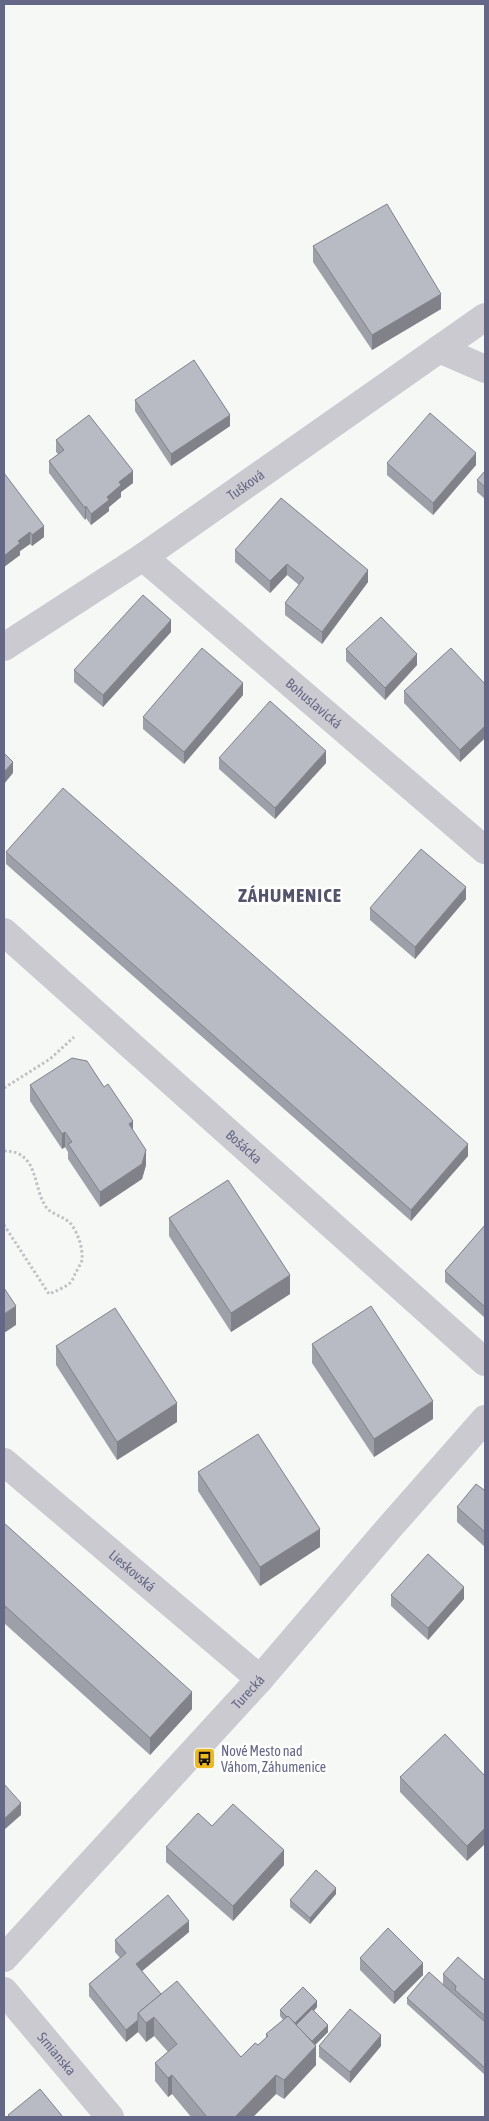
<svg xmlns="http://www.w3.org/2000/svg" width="489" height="2121" font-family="'Asap Condensed',sans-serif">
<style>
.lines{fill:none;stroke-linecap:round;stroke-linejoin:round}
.path{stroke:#c1c1c5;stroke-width:3;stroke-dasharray:2.5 2.5;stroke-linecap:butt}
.minor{stroke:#cacad0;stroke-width:28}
.wall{fill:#9ea0a9}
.shaded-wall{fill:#818289}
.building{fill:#b8bac4;stroke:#818289}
.labels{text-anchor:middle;stroke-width:5;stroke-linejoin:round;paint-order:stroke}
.street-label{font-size:14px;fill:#656787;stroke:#fff}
.poi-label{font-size:14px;fill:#656787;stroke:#fff;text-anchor:start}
.district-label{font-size:19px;font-weight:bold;letter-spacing:1px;fill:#54556c;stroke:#fff}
</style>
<rect width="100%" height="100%" fill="#f6f8f5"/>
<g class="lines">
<!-- path -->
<g class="path">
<polyline points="4,1088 50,1059 74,1037"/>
<path d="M4,1151C39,1151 32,1186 46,1207C52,1215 64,1216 71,1224C78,1233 83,1248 82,1260C81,1264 77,1270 75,1274C74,1277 72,1281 70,1283C64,1288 56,1291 49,1294L4,1225"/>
</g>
<!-- minor -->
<g class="minor">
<polyline points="439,349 485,369"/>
<path id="s1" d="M143,557L485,850"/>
<path id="s2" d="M4,647L143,557L485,317"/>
<path id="s3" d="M4,932L485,1362"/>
<path id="s4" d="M4,1462L260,1679"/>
<path id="s5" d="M4,1958L260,1679L389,1528L485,1419"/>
<path id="s6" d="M4,1991L110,2117"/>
</g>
</g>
<!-- wall -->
<g class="wall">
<polygon points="313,246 441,309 372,350 313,262"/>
<polygon points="135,400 230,426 171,466 135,411"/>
<polygon points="56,440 133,483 121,492 121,497 109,507 109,511 91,525 86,518 85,520 49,473 49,461 58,454 56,452"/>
<polygon points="387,463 476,465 433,515 387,475"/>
<polygon points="485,471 485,499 477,492 477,480"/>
<polygon points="4,473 44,537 32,546 30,544 20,551 20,555 4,567"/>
<polygon points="235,550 368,582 322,644 285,615 285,603 299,585 287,575 270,593 235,562"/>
<polygon points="171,632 103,707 74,682 74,670"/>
<polygon points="346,649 417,665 385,700 346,661"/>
<polygon points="485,684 485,738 460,762 404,703 404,691"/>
<polygon points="243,695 184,764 143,729 143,717"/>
<polygon points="219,758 326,763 275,819 219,769"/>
<polygon points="6,852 468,1156 411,1221 6,864"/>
<polygon points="466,899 415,959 370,920 370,908"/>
<polygon points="30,1085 133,1131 146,1165 142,1179 100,1207 68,1159 68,1152 65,1147 62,1149 30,1101"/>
<polygon points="169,1218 290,1294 231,1332 169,1236"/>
<polygon points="485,1225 485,1318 445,1282 445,1271"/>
<polygon points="312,1344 433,1419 374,1457 312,1363"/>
<polygon points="56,1346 177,1422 117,1460 56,1365"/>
<polygon points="198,1472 320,1547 260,1586 198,1491"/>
<polygon points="485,1489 485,1547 457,1522 457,1507"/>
<polygon points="4,1523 192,1709 150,1755 4,1623"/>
<polygon points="391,1595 464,1599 428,1640 391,1606"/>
<polygon points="485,1776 467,1861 400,1792 400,1777"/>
<polygon points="212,1826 284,1865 233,1921 166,1862 166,1847"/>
<polygon points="336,1894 310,1924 290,1907 290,1900"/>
<polygon points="189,1932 142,1971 161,1994 241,2057 258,2045 266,2038 266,2034 283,2020 280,2016 280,2010 317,2007 314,2011 328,2032 315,2045 316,2065 284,2099 276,2094 253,2117 191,2117 172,2094 168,2097 155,2081 155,2063 168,2052 154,2036 146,2042 138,2032 126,2042 89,1996 89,1984 120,1958 115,1952 115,1940"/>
<polygon points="360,1958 423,1975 394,2004 360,1970"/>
<polygon points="443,1974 485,1981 485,2075 407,2004 407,1998 443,1984"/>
<polygon points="319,2046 381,2046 350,2083 319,2057"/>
</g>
<!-- shaded-wall -->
<g class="shaded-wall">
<polygon points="441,294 441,309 372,350 372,335"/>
<polygon points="230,415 230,426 171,466 171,454"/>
<polygon points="476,453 476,465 433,515 433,503"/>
<polygon points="133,471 133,483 121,492 121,497 109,507 109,511 91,525 91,514 119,482"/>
<polygon points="86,506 86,518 85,520 85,508"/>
<polygon points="44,526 44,537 32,546 32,535"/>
<polygon points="30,532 30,544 20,551 20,555 4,567 4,556 18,541"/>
<polygon points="287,564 287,575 270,593 270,581"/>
<polygon points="368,570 368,582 322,644 322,632"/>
<polygon points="171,620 171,632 103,707 103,695"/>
<polygon points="417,654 417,665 385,700 385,688"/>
<polygon points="243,683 243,695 184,764 184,752"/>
<polygon points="485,726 485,738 460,762 460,750"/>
<polygon points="326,751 326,763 275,819 275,808"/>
<polygon points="13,762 13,773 4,784 4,772"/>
<polygon points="466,887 466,899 415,959 415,947"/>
<polygon points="133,1121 133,1136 129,1124"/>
<polygon points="65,1132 65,1147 62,1149 62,1134"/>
<polygon points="468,1144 468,1156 411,1221 411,1210"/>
<polygon points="146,1150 146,1165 142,1179 100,1207 100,1192"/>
<polygon points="290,1275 290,1294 231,1332 231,1313"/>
<polygon points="16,1306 16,1325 4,1333 4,1314"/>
<polygon points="433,1401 433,1419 374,1457 374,1439"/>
<polygon points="177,1403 177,1422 117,1460 117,1442"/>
<polygon points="320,1529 320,1547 260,1586 260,1567"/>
<polygon points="464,1587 464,1599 428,1640 428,1628"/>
<polygon points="192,1692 192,1709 150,1755 150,1738"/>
<polygon points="21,1803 21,1815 4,1830 4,1819"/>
<polygon points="485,1828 485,1844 467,1861 467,1846"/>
<polygon points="284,1850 284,1865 233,1921 233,1906"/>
<polygon points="336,1888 336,1894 310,1924 310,1918"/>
<polygon points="189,1921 189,1932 136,1976 136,1964"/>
<polygon points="423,1963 423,1975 394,2004 394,1992"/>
<polygon points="317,2001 317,2007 295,2029 294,2024"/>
<polygon points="165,2010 154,2018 154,2036 146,2042 146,2023"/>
<polygon points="138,2020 138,2032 126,2042 126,2030"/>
<polygon points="328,2025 328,2032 310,2050 310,2044"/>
<polygon points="381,2035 381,2046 350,2083 350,2072"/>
<polygon points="316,2046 316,2065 284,2099 284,2080"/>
<polygon points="172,2075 172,2094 168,2097 168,2078"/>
<polygon points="276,2075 276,2094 253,2117 235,2117"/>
</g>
<!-- building -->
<g class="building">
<polygon points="387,204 441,294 372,335 313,246"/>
<polygon points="194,360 230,415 171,454 135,400"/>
<polygon points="430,413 476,453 433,503 387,463"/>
<polygon points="89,415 133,471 119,482 121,485 107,497 109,500 91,514 86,506 85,508 49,461 64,450 56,440"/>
<polygon points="485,471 485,487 477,480"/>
<polygon points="4,473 44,526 32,535 30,532 18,541 20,543 4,556"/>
<polygon points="281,498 368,570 322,632 285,603 304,578 287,564 270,581 235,550"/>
<polygon points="143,595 171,620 103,695 74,670"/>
<polygon points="381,617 417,654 385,688 346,649"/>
<polygon points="202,648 243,683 184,752 143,717"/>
<polygon points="451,648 485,684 485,726 460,750 404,691"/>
<polygon points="270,701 326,751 275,808 219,758"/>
<polygon points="4,753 13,762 4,772"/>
<polygon points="63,788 468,1144 411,1210 6,852"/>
<polygon points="421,849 466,887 415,947 370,908"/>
<polygon points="72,1058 87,1061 104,1087 108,1084 133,1121 129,1124 146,1150 142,1164 100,1192 68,1144 72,1142 65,1132 62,1134 30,1085"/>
<polygon points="228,1180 290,1275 231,1313 169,1218"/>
<polygon points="485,1225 485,1307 445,1271"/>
<polygon points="4,1288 16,1306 4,1314"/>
<polygon points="371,1306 433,1401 374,1439 312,1344"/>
<polygon points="115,1308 177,1403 117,1442 56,1346"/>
<polygon points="258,1434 320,1529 260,1567 198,1472"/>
<polygon points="476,1484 484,1490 485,1489 485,1532 457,1507"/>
<polygon points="4,1523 192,1692 150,1738 4,1605"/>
<polygon points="428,1554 464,1587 428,1628 391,1595"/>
<polygon points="445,1734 485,1776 485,1828 467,1846 400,1777"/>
<polygon points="4,1784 21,1803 4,1819"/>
<polygon points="233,1804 284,1850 233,1906 166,1847 198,1813 212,1826"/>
<polygon points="316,1870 336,1888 310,1918 290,1900"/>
<polygon points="168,1895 189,1921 136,1964 161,1994 138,2013 138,2020 126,2030 89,1984 126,1953 115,1940"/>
<polygon points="388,1928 423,1963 394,1992 360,1958"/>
<polygon points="458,1957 485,1981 485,2016 455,1990 456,1986 443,1974"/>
<polygon points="429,1972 485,2022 485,2068 407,1998"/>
<polygon points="177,1981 241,2057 255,2043 258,2045 268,2036 266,2034 288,2016 316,2046 284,2080 276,2075 235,2117 207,2117 172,2075 168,2078 155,2063 177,2044 154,2017 146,2023 138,2013"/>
<polygon points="303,1987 317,2001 295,2023 288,2016 287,2017 280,2010"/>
<polygon points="312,2009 328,2025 312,2041 296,2025"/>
<polygon points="350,2009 381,2035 350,2072 319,2046"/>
<polygon points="40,2089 63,2117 10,2117 8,2115"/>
</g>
<!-- icons -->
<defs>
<symbol id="bus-square" viewBox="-11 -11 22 22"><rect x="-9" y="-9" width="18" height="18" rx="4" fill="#ecb920" stroke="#fff"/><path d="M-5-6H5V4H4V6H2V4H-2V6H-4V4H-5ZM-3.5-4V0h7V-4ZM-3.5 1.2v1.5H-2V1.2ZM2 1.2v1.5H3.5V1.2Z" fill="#111"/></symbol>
</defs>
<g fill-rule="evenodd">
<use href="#bus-square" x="192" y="1746" width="25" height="25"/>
</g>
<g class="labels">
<!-- street labels -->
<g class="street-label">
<text dy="5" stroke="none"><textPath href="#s2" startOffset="291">Tušková</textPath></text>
<text dy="5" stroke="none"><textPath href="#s1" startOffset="225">Bohuslavická</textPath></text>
<text dy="5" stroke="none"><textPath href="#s3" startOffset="322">Bošácka</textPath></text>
<text dy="5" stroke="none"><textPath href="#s4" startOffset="168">Lieskovská</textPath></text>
<text dy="5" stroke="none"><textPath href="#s5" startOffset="361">Turecká</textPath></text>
<text dy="5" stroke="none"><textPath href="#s6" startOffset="82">Srnianska</textPath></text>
</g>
<!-- poi labels -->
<g class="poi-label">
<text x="221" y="1756">Nové Mesto nad<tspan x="221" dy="16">Váhom, Záhumenice</tspan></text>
</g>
<!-- district labels -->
<g class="district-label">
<text x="290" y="902">ZÁHUMENICE</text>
</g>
</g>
<!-- border -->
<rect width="489" height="2121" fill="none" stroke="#656787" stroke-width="10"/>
</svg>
